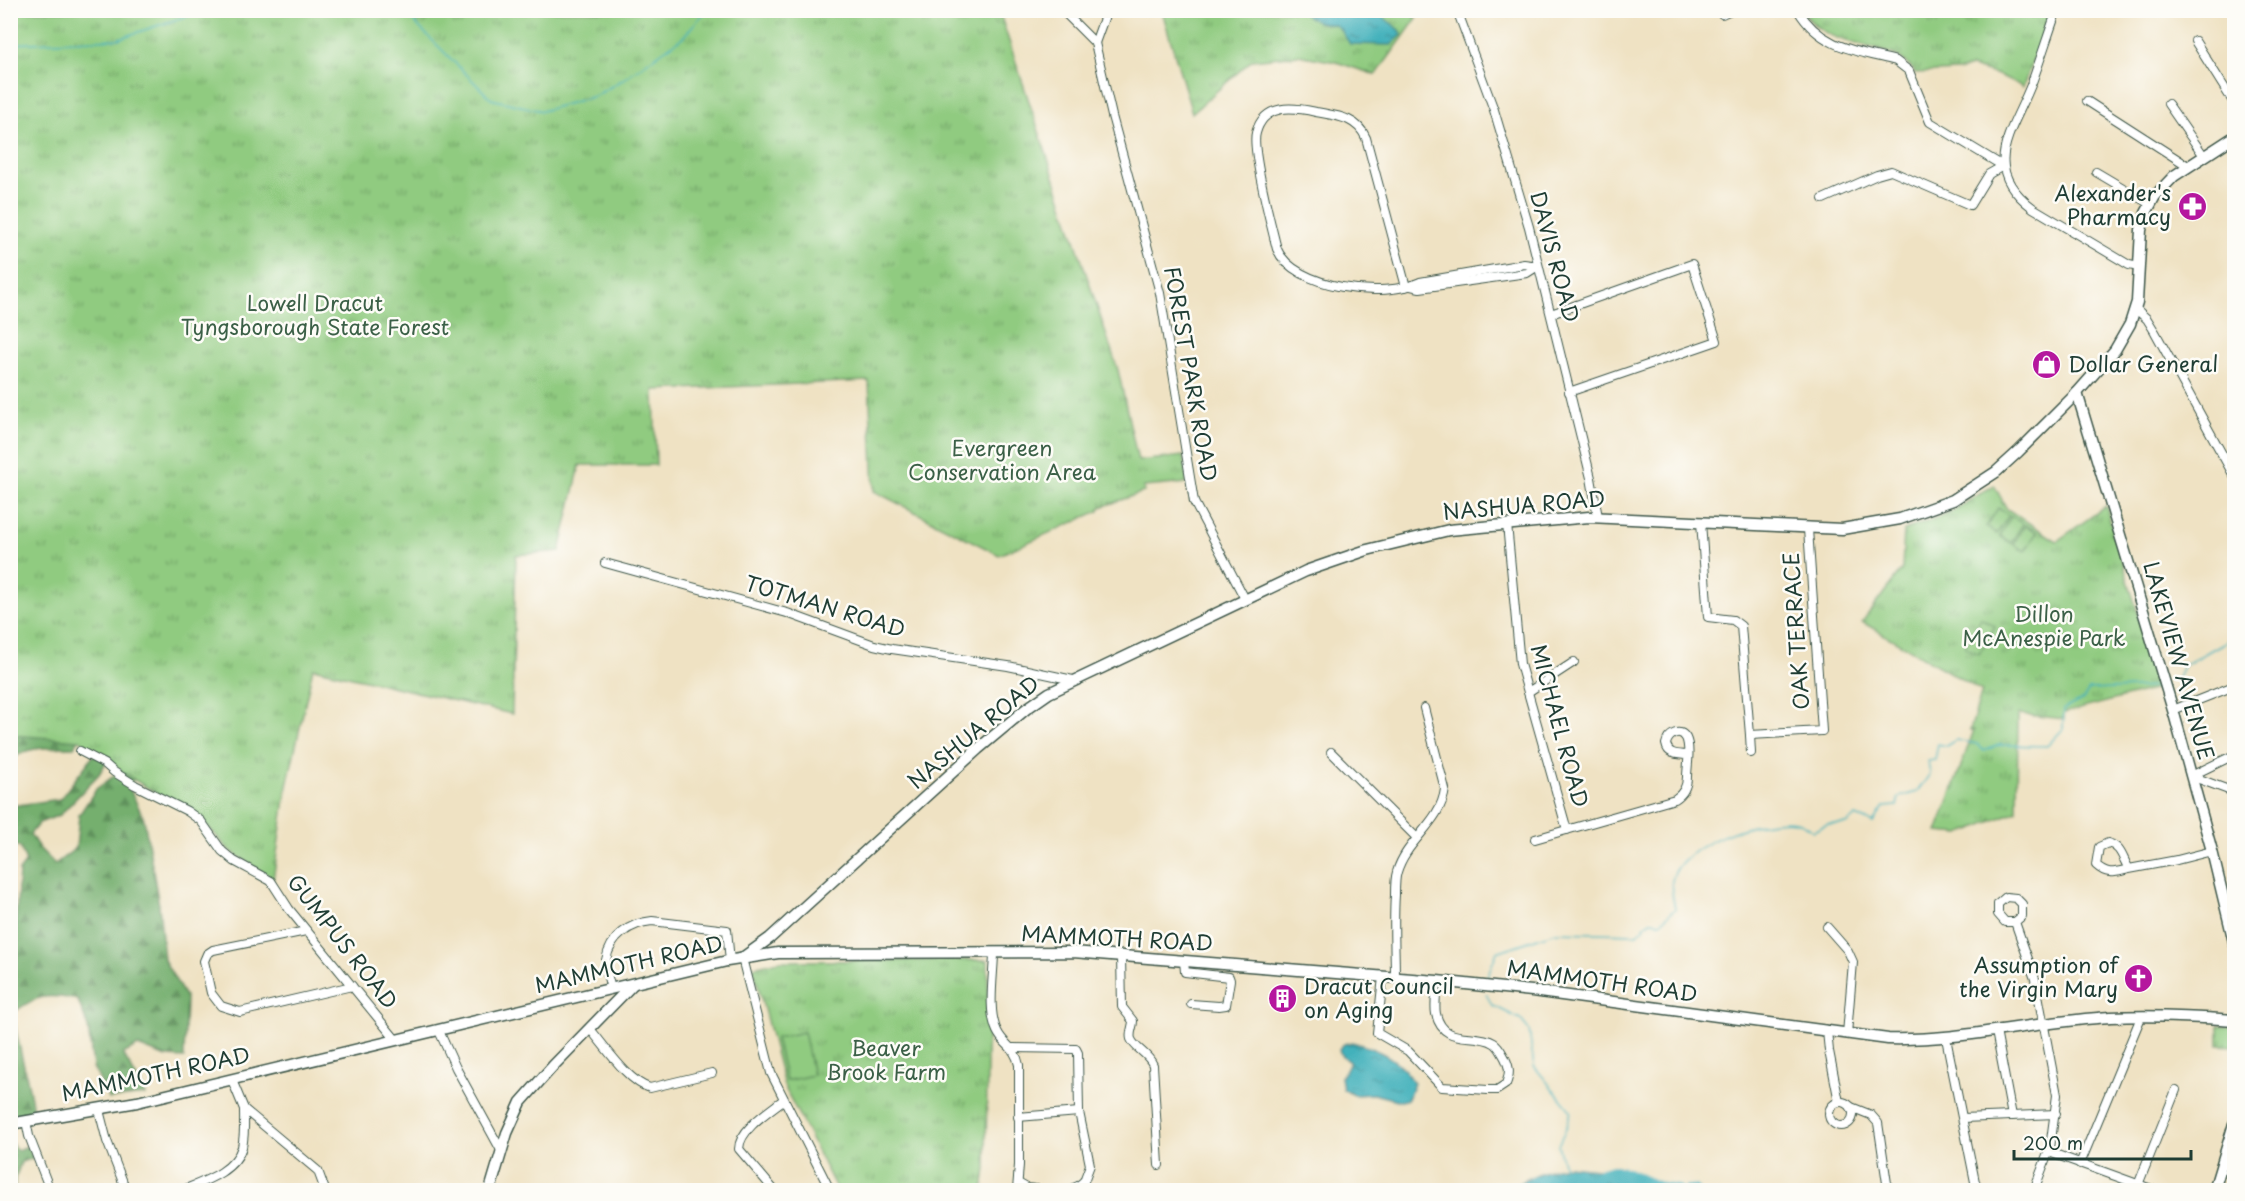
<svg xmlns="http://www.w3.org/2000/svg" width="2245" height="1201" font-family="'Playpen Sans',sans-serif">
<style>
.forest{fill:url(#forest-firs);stroke:#4a7651;stroke-width:1.5}
.park{fill:url(#park-tufts);stroke:#58845a;stroke-width:1.5}
.garden{fill:#90cb80;stroke:#58845a;stroke-width:1.5}
.water{fill:url(#water-ripples);stroke:#307778;stroke-width:1.5}
.lines{fill:none;stroke-linecap:round;stroke-linejoin:round}
.stream{stroke:#42b1bb;stroke-width:1.5}
.river{stroke:#42b1bb;stroke-width:10}
.minor-casing{stroke:#3e5649;stroke-width:10}
.major-casing{stroke:#3e5649;stroke-width:13}
.minor{stroke:#fff;stroke-width:8}
.major{stroke:#fff;stroke-width:10}
.labels{text-anchor:middle;stroke-width:5;stroke-linejoin:round;paint-order:stroke}
.poi-label{font-size:21px;fill:#1f3d34;stroke:#fdfcf7;text-anchor:end}
.street-label{font-size:21px;fill:#1f3d34;stroke:#fdfcf7}
.park-label{font-size:21px;fill:#3b6047;stroke:#fdfcf7}
</style>
<defs>
<pattern id="forest-firs" width="22" height="20" patternUnits="userSpaceOnUse" patternTransform="scale(1.5)"><rect width="22" height="20" fill="#74af6e"/><path d="M5 1l3.5 6h-7zM16 11l3.5 6h-7z" fill="#5f905b"/></pattern>
<pattern id="park-tufts" width="24" height="20" patternUnits="userSpaceOnUse" patternTransform="scale(1.5)"><rect width="24" height="20" fill="#90cb80"/><path d="M3 7l-1-3M5 7V3M7 7l1-3M15 17l-1-3M17 17v-4M19 17l1-3" fill="none" stroke="#75a66a"/></pattern>
<pattern id="water-ripples" width="26" height="14" patternUnits="userSpaceOnUse" patternTransform="scale(1.5)"><rect width="26" height="14" fill="#42b1bb"/><path d="M2 4q2-2 4 0t4 0M15 11q2-2 4 0t4 0" fill="none" stroke="#379199"/></pattern>
</defs>
<rect width="100%" height="100%" fill="#fdfcf7"/>
<filter id="ink" filterUnits="userSpaceOnUse"><feTurbulence type="fractalNoise" baseFrequency=".0167" numOctaves="2"/><feDisplacementMap in="SourceGraphic" scale="12" xChannelSelector="R" yChannelSelector="G"/><feConvolveMatrix kernelMatrix="1 2 1 2 8 2 1 2 1" color-interpolation-filters="sRGB"/></filter>
<filter id="wash" filterUnits="userSpaceOnUse"><feTurbulence type="fractalNoise" baseFrequency=".008" numOctaves="4" result="noise"/><feDisplacementMap in="SourceGraphic" scale="24" xChannelSelector="R" yChannelSelector="G"/><feGaussianBlur stdDeviation="1.35" result="paint"/><feColorMatrix in="noise" values="0 0 0 0 0 0 0 0 0 0 0 0 0 0 0 0 0 1.4 0 .05"/><feComposite in="paint" operator="in"/></filter>
<g filter="url(#wash)">
<rect width="100%" height="100%" fill="#efe2c3"/>
<!-- forest -->
<g class="forest">
<path d="M11,735L79,740L74,747C55,748 24,745 11,761Z"/>
<path d="M96,752L107,761L99,774L60,815L39,823L30,834L39,848L55,864L76,848L79,815L96,789L121,771L133,779L129,787L144,819L159,905L164,960L186,998L184,1058L166,1057L138,1046L123,1054L146,1095L109,1099L93,1067L88,1027L78,1000C48,994 38,994 13,1013C18,1046 28,1077 33,1110L11,1118V951L14,952L19,871L26,862L20,847L11,844V806L60,799Z"/>
<polygon points="11,1143 17,1150 28,1146 33,1158 21,1162 15,1179 15,1190 11,1190 11,1159 14,1156 11,1154"/>
</g>
<!-- park -->
<g class="park">
<polygon points="1406,10 1417,18 1376,75 1336,62 1298,55 1252,60 1192,113 1162,11"/>
<polygon points="10,11 999,11 1118,370 1138,461 1183,456 1187,483 1144,487 1144,492 1101,507 1099,511 999,555 874,491 869,381 654,390 656,465 580,465 560,551 516,555 512,714 313,668 287,786 273,880 228,849 203,821 133,779 80,740 11,735"/>
<path d="M1803,11H2051L2023,87L2001,76L1971,67L1958,71L1915,73C1896,37 1830,56 1803,11Z"/>
<polygon points="1994,485 2007,509 2057,541 2106,506 2160,688 2064,713 2064,719 2018,714 2017,811 1960,834 1937,832 1974,730 1970,730 1982,691 1862,622 1902,569 1904,530 1948,514"/>
<polygon points="988,960 986,1169 983,1190 837,1190 784,1086 753,967 779,961"/>
<polygon points="2219,1025 2234,1026 2234,1046 2219,1045"/>
</g>
<!-- garden -->
<g class="garden">
<polygon points="1998,508 2009,515 1997,534 1986,527"/>
<polygon points="2011,516 2023,524 2011,543 2000,536"/>
<polygon points="2025,525 2037,532 2025,551 2013,544"/>
<polygon points="1981,618 1995,626 1979,654 1965,647"/>
<polygon points="804,1032 813,1075 786,1081 776,1038"/>
</g>
<!-- water -->
<g class="water">
<polygon points="1299,11 1375,11 1400,30 1402,35 1391,45 1350,44 1340,29 1335,25 1318,22"/>
<path d="M1352,1042C1377,1049 1401,1059 1414,1083L1408,1099L1401,1101L1373,1094L1353,1095L1343,1089L1341,1077L1350,1063L1341,1055L1339,1049L1344,1044Z"/>
<path d="M1567,1166L1617,1171L1669,1190H1624L1605,1185H1572L1553,1190H1509C1527,1177 1544,1170 1567,1166Z"/>
</g>
<g class="lines">
<!-- stream -->
<g class="stream">
<polyline points="402,10 491,99 542,111 595,96 622,80 683,37 703,14 704,10"/>
<polyline points="10,44 117,39 193,14 250,15 256,10"/>
<polyline points="2177,679 2183,666 2234,637"/>
<path d="M1487,977L1497,952L1556,932L1637,934L1650,921L1661,922L1675,909C1674,901 1670,889 1672,881C1678,844 1764,816 1797,822C1803,823 1809,828 1813,831L1828,824H1846L1856,816L1873,823L1884,807L1897,806L1899,797L1917,792L1930,774L1928,761L1935,760L1938,744L1946,746L1956,740L1977,744L1984,751L1999,745L2047,746L2063,729L2064,709L2083,699L2089,690L2157,687"/>
<polyline points="1486,994 1492,1005 1520,1019 1529,1030 1534,1066 1571,1111 1567,1126 1558,1145 1564,1167"/>
</g>
<!-- river -->
<g class="river">
<polyline points="1599,1174 1612,1170 1625,1172 1662,1188 1678,1190"/>
<polyline points="1689,1190 1695,1190"/>
</g>
</g>
</g>
<g filter="url(#ink)">
<g class="lines">
<defs>
<g id="minor">
<polyline points="1062,10 1095,43 1112,116 1160,293 1194,502 1245,599"/>
<polyline points="1457,10 1494,110 1529,227 1591,478 1598,517"/>
<path d="M1798,10C1820,48 1857,51 1896,61L1909,71L1930,122L2003,166"/>
<path d="M2057,10C2048,35 2040,61 2031,85C2012,133 1979,168 2033,208L2129,265L2139,267"/>
<polyline points="1722,14 1731,10"/>
<polyline points="2195,41 2234,103"/>
<polyline points="1095,43 1107,10"/>
<polyline points="2087,101 2188,166"/>
<polyline points="2168,104 2204,156"/>
<polyline points="2096,172 2150,204"/>
<polyline points="1823,199 1877,175 1891,171 1970,205 1989,174 2003,166"/>
<polyline points="1411,286 1420,288 1527,273 1538,266"/>
<path d="M1406,287L1366,138C1357,117 1337,116 1316,112C1293,107 1264,103 1256,133C1251,149 1272,229 1277,249C1294,289 1385,299 1420,282L1524,264L1538,266"/>
<polyline points="2135,308 2147,319 2155,332 2234,476"/>
<polyline points="1551,314 1692,264 1717,341 1569,392"/>
<polyline points="1701,522 1708,617 1733,620 1741,626 1750,735 1822,731 1808,529"/>
<polyline points="1507,524 1520,664 1567,830"/>
<polyline points="605,563 787,613 874,645 892,649 1008,666 1073,680"/>
<polyline points="1528,692 1574,662"/>
<polyline points="2173,710 2234,686"/>
<polyline points="1750,735 1751,753"/>
<polyline points="80,751 105,764 114,772 135,785 187,811 201,821 222,851 234,861 271,881 289,909 396,1040"/>
<polyline points="1331,752 1417,838"/>
<polyline points="2191,776 2234,755"/>
<polyline points="2191,776 2234,792"/>
<path d="M1535,839L1675,799C1683,794 1687,787 1687,777C1687,767 1691,748 1686,738C1680,727 1668,735 1666,744C1668,755 1677,754 1687,755"/>
<path d="M2129,869C2115,872 2108,876 2096,865L2099,847L2108,843C2122,847 2122,858 2129,869L2177,860L2212,851"/>
<polyline points="2015,922 2022,916 2022,904 2016,898 2006,897 1998,904 1998,914 2005,922 2015,922 2035,979 2057,1095 2050,1148 2034,1190"/>
<polyline points="1827,927 1848,951 1853,962 1847,1034"/>
<polyline points="306,931 213,950 207,954 204,961 211,993 221,1006 240,1012 352,986"/>
<path d="M994,952C994,974 987,1010 997,1031C1004,1046 1015,1046 1019,1065V1165L1017,1190"/>
<path d="M1121,956L1122,1007L1133,1021C1133,1027 1129,1033 1131,1039C1135,1049 1148,1053 1153,1065L1159,1165"/>
<polyline points="742,958 771,1073 830,1190"/>
<polyline points="1184,961 1185,972 1229,977 1230,980 1226,1005 1219,1006 1191,1004"/>
<path d="M1383,977L1377,1033L1408,1051L1442,1087L1488,1090H1497L1506,1084C1510,1074 1510,1068 1505,1058C1502,1053 1499,1046 1494,1043C1474,1031 1444,1047 1436,1014C1434,1004 1437,991 1437,981"/>
<path d="M1395,978C1395,950 1393,922 1395,895C1395,887 1395,878 1397,872C1406,840 1441,823 1445,789L1424,708"/>
<path d="M611,989C609,981 605,969 606,960C610,937 630,923 652,921L727,930L730,961"/>
<path d="M590,1029C605,1046 628,1082 650,1088L712,1073"/>
<polyline points="439,1031 456,1068 502,1152"/>
<polyline points="1827,1031 1829,1051 1839,1102"/>
<polyline points="1996,1031 2012,1116"/>
<polyline points="1946,1038 1975,1182 1980,1190"/>
<polyline points="1013,1048 1076,1049 1078,1053 1079,1112 1090,1165 1084,1181 1078,1186 1071,1189 1044,1190 1027,1188 1018,1183"/>
<polyline points="232,1080 244,1109 318,1171 325,1190"/>
<circle cx="1841" cy="1114" r="12"/>
<polyline points="1851,1107 1871,1115 1878,1123 1888,1190"/>
<polyline points="99,1110 107,1141 126,1190"/>
<polyline points="1018,1117 1079,1112"/>
<polyline points="1963,1118 2056,1114"/>
<polyline points="26,1121 29,1136 50,1190"/>
<polyline points="2049,1152 2154,1190"/>
<polyline points="2224,1158 2234,1162"/>
<polyline points="2080,1164 2141,1017"/>
<polyline points="2138,1185 2176,1090"/>
<path d="M183,1190C205,1181 235,1171 242,1147C245,1135 244,1121 244,1109"/>
<path d="M774,1190L739,1149C739,1130 769,1111 783,1100"/>
</g>
<g id="major">
<polyline points="2077,393 2173,710 2212,851 2234,942"/>
<polyline points="745,956 770,938 978,749 1026,709 1049,693 1306,571 1367,550 1449,530 1589,517 1842,529 1900,519 1953,500 1996,472 2018,452 2077,393 2115,350 2130,324 2137,302 2141,230 2146,213 2155,196 2174,176 2234,137"/>
<path d="M10,1124L137,1102L727,961L778,953L1073,952L1437,981L1532,991L1888,1039C1964,1041 2036,1021 2111,1017C2152,1015 2193,1017 2234,1020"/>
<polyline points="490,1190 507,1133 521,1102 553,1066 633,984"/>
<polyline points="2214,1190 2234,1124"/>
</g>
</defs>
<!-- minor casing -->
<use href="#minor" class="minor-casing"/>
<!-- major casing -->
<use href="#major" class="major-casing"/>
<!-- minor -->
<use href="#minor" class="minor"/>
<!-- major -->
<use href="#major" class="major"/>
</g>
</g>
<!-- icons -->
<defs>
<symbol id="pharmacy-disc" viewBox="-11 -11 22 22"><circle r="9.5" fill="#b5179e" stroke="#fdfcf7"/><path d="M-2-6h4v4h4v4h-4v4h-4v-4h-4v-4h4Z" fill="#fff"/></symbol>
<symbol id="shop-disc" viewBox="-11 -11 22 22"><circle r="9.5" fill="#b5179e" stroke="#fdfcf7"/><path d="M-5-2.5h2.3a2.7 3.5 0 0 1 5.4 0H5L5.5 6h-11ZM-1.5-2.5h3a1.5 2.3 0 0 0-3 0Z" fill="#fff"/></symbol>
<symbol id="church-disc" viewBox="-11 -11 22 22"><circle r="9.5" fill="#b5179e" stroke="#fdfcf7"/><path d="M-1.2-6h2.4v3.5h3.3v2.4h-3.3V6h-2.4V-.1h-3.3v-2.4h3.3Z" fill="#fff"/></symbol>
<symbol id="building-disc" viewBox="-11 -11 22 22"><circle r="9.5" fill="#b5179e" stroke="#fdfcf7"/><path d="M-4-6H4V6H1V3H-1V6H-4ZM-2.5-4.3h1.7v1.8h-1.7ZM.8-4.3h1.7v1.8H.8ZM-2.5-1h1.7V.8h-1.7ZM.8-1h1.7V.8H.8Z" fill="#fff"/></symbol>
</defs>
<g fill-rule="evenodd">
<use href="#pharmacy-disc" x="2176" y="190" width="33" height="33"/>
<use href="#shop-disc" x="2030" y="348" width="33" height="33"/>
<use href="#church-disc" x="2122" y="962" width="33" height="33"/>
<use href="#building-disc" x="1266" y="982" width="33" height="33"/>
</g>
<g class="labels">
<!-- poi labels -->
<g class="poi-label">
<text x="2171" y="201">Alexander's<tspan x="2171" dy="24">Pharmacy</tspan></text>
<text x="2068" y="372" text-anchor="start">Dollar General</text>
<text x="2118" y="973">Assumption of<tspan x="2118" dy="24">the Virgin Mary</tspan></text>
<text x="1304" y="994" text-anchor="start">Dracut Council<tspan x="1304" dy="24">on Aging</tspan></text>
</g>
<!-- street labels -->
<g class="street-label">
<text transform="translate(1554 257) rotate(75)" y="7">DAVIS ROAD</text>
<text transform="translate(1190 374) rotate(80)" y="7">FOREST PARK ROAD</text>
<text transform="translate(1524 506) rotate(-5)" y="7">NASHUA ROAD</text>
<text transform="translate(825 607) rotate(17)" y="7">TOTMAN ROAD</text>
<text transform="translate(1797 631) rotate(-94)" y="7">OAK TERRACE</text>
<text transform="translate(2178 661) rotate(74)" y="7">LAKEVIEW AVENUE</text>
<text transform="translate(1559 726) rotate(75)" y="7">MICHAEL ROAD</text>
<text transform="translate(974 733) rotate(-40)" y="7">NASHUA ROAD</text>
<text transform="translate(1117 939) rotate(3)" y="7">MAMMOTH ROAD</text>
<text transform="translate(342 942) rotate(52)" y="7">GUMPUS ROAD</text>
<text transform="translate(629 965) rotate(-13)" y="7">MAMMOTH ROAD</text>
<text transform="translate(1602 982) rotate(8)" y="7">MAMMOTH ROAD</text>
<text transform="translate(156 1075) rotate(-12)" y="7">MAMMOTH ROAD</text>
</g>
<!-- park labels -->
<g class="park-label">
<text x="315" y="311">Lowell Dracut<tspan x="315" dy="24">Tyngsborough State Forest</tspan></text>
<text x="1002" y="456">Evergreen<tspan x="1002" dy="24">Conservation Area</tspan></text>
<text x="2044" y="622">Dillon<tspan x="2044" dy="24">McAnespie Park</tspan></text>
<text x="886" y="1056">Beaver<tspan x="886" dy="24">Brook Farm</tspan></text>
</g>
</g>
<!-- margin -->
<rect width="2245" height="1201" fill="none" stroke="#fdfcf7" stroke-width="36"/>
<!-- scale -->
<path d="M2014 1150v9h177v-9" fill="none" stroke="#1f3d34" stroke-width="3"/>
<text x="2023" y="1150" font-size="18" fill="#1f3d34" stroke="#fdfcf7" stroke-width="4.5" paint-order="stroke">200 m</text>
</svg>
